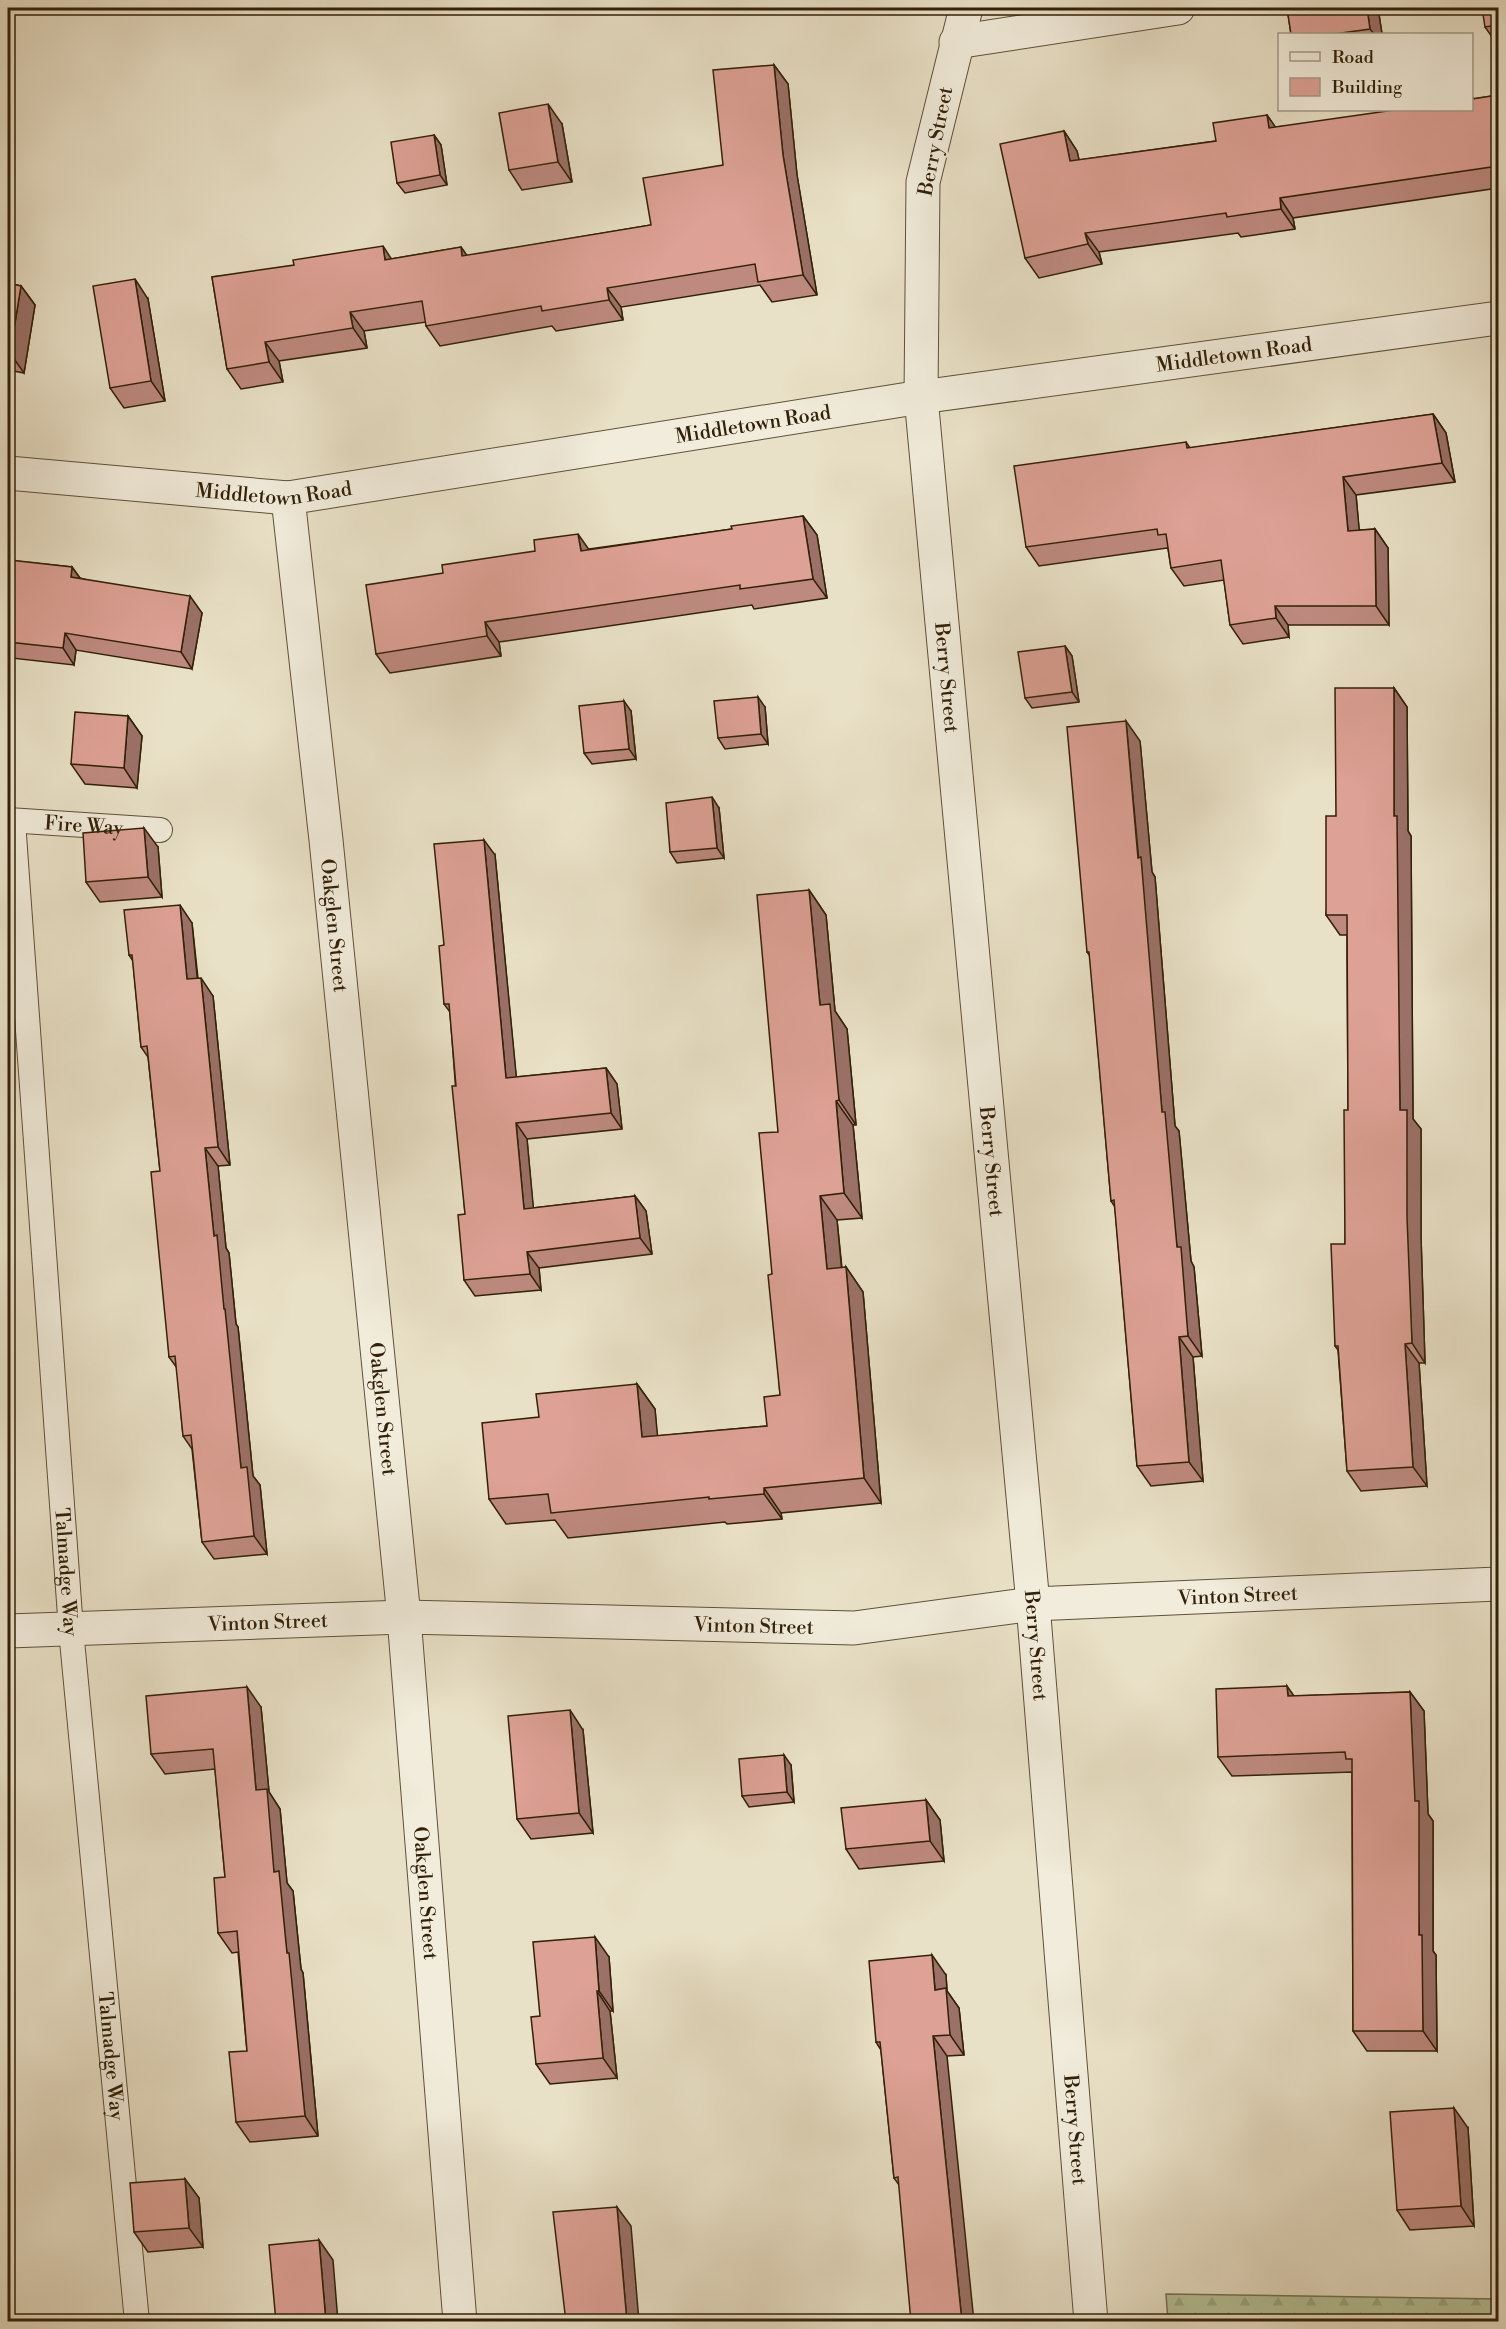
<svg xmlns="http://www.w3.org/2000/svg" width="1506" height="2329" font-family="'Libre Bodoni',serif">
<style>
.forest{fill:url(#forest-firs);stroke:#737250;stroke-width:1.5}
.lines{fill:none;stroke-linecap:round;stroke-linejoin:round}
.service-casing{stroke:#605038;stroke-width:26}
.minor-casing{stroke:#605038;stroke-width:35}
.tertiary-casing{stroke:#605038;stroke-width:35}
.service{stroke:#f1ecdb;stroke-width:24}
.minor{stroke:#f1ecdb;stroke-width:33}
.tertiary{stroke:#f1ecdb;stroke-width:33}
.wall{fill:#be8a80;stroke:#322008;stroke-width:1.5}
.shaded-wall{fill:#9b7168;stroke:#322008;stroke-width:1.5}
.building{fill:#dda195;stroke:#322008;stroke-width:1.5}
.labels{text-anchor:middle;stroke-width:4.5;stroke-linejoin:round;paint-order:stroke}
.street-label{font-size:20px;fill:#322008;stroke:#f1ecdb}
</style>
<defs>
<pattern id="forest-firs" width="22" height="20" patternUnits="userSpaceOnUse" patternTransform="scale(1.5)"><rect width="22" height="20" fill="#b4c397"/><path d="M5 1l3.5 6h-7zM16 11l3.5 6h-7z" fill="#9ba781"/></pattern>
</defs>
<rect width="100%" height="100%" fill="#e9e1c7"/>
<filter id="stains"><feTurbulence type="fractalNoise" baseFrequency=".00333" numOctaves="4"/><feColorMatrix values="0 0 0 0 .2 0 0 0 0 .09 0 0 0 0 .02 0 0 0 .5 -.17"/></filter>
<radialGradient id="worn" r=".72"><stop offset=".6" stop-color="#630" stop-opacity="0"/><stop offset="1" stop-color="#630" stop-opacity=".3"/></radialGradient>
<!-- forest -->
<polygon class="forest" points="1166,2294 1498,2299 1498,2321 1168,2321"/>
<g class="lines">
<defs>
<g id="service">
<path id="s1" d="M8,820L160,830"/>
<path id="s2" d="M13,821L71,1630L137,2322"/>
</g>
<g id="minor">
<polyline points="956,42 1178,8"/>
<path id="s3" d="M288,498L326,840L404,1617L460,2322"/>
<path id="s4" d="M8,1631L404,1617L854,1628L1033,1604L1498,1584"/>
</g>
<g id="tertiary">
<path id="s5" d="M966,8L923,182L921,397L1033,1604L1091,2322"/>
<path id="s6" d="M8,473L288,498L921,397L1498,318"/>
</g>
</defs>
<!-- service casing -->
<use href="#service" class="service-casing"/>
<!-- minor casing -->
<use href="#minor" class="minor-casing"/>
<!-- tertiary casing -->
<use href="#tertiary" class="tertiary-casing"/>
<!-- service -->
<use href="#service" class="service"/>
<!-- minor -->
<use href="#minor" class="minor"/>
<!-- tertiary -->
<use href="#tertiary" class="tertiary"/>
</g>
<!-- wall -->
<g class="wall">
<polygon points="1287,8 1378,8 1382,34 1291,34"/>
<polygon points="1498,8 1498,36 1492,37 1485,27"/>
<polygon points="774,65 788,84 797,175 817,295 772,302 760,285 621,307 623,320 556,331 552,326 440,346 426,326 426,322 364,331 367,348 279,361 283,382 241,389 227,369 212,277 391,259 461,247 467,256 651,225 723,165"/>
<polygon points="1498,95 1498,188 1293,218 1295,229 1241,237 1238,233 1099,252 1102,264 1039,278 1025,258 1064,131 1077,151 1079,160 1216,141 1267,115 1275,127 1472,110 1472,96 1474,99"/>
<polygon points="562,124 572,182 522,190 509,170"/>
<polygon points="434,135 441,145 447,185 405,193 397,183"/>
<polygon points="8,283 21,286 35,305 24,373 8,370"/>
<polygon points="148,299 165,401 124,408 110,388"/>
<polygon points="1433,414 1446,433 1455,482 1356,495 1359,530 1375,529 1388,548 1389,625 1288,625 1289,637 1243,644 1230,625 1224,580 1184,586 1171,568 1168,549 1167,548 1039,566 1026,547 1186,442 1190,448"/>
<polygon points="803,516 817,535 827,598 754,609 752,605 499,642 501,656 390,673 376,654 443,573 589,549 732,529"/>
<polygon points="8,555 15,561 72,567 80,578 202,613 192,669 76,650 74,665 12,658 10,677 8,677"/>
<polygon points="1065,646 1072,656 1079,702 1032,708 1025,698"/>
<polygon points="1394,688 1407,707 1408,831 1411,836 1413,1119 1421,1129 1421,1237 1425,1363 1419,1363 1427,1486 1361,1491 1347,1471 1338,1350 1335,1346 1345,1244 1348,1110 1347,935 1340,935 1326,915 1336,816"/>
<polygon points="765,707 768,744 725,749 718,738"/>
<polygon points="631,711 636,759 592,764 584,753"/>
<polygon points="128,716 142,736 137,788 85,784 71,764"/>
<polygon points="1140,741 1152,872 1155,877 1175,1126 1179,1131 1191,1261 1194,1267 1202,1356 1193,1357 1203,1481 1151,1486 1137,1466 1115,1207 1111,1201 1090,956 1087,952"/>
<polygon points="719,808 724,858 677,863 670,852"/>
<polygon points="158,847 162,897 100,902 86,882"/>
<polygon points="495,855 516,1077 606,1068 617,1084 622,1129 527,1139 533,1208 635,1196 646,1211 652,1254 539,1268 541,1290 475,1296 464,1280 465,1214 450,1012 444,1004 444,945"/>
<polygon points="809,890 826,915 835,1011 847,1029 856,1125 853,1125 862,1218 837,1220 842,1268 846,1267 863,1292 881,1503 781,1513 782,1519 727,1524 725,1522 568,1538 555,1520 506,1524 489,1499 539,1417 637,1384 655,1409 657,1436 767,1426 780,1395 772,1274 778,1132"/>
<polygon points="192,923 198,978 213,996 230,1165 218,1166 226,1248 229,1253 236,1324 238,1327 253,1476 260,1485 267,1554 214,1559 202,1542 192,1449 183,1436 177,1368 169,1357 160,1171 148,1057 141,1047 133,961 129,955"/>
<polygon points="1410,1692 1424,1711 1428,1814 1433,1821 1433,1951 1436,1955 1437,2051 1367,2051 1353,2031 1352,1772 1232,1776 1218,1757 1294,1696"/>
<polygon points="261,1707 269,1792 280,1809 287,1883 293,1891 301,1969 303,1973 318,2136 250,2142 236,2122 247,2051 238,1952 232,1953 218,1933 225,1877 215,1769 165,1774 151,1754"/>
<polygon points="583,1730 593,1833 531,1839 517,1819"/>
<polygon points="791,1765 794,1802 749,1807 742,1796"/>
<polygon points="926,1800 940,1820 944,1861 859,1869 846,1849"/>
<polygon points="609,1957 613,2011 610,2011 617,2078 550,2084 536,2064 540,2016"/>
<polygon points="946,1975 947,1991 959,2008 964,2055 947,2056 899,2185 894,2178 881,2050 876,2042"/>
<polygon points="1468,2128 1474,2226 1410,2230 1397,2210"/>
<polygon points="185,2179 199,2198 203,2247 148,2252 134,2232"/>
</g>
<!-- shaded-wall -->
<g class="shaded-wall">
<polygon points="1367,8 1378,8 1382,34 1374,34 1370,29"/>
<polygon points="774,65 788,84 797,175 817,295 803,275 783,155"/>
<polygon points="548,104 562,124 572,182 558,162"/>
<polygon points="1267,115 1281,135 1269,128"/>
<polygon points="1064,131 1077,151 1084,181 1070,161"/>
<polygon points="434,135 441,145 447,185 440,175"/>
<polygon points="1280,198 1293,218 1295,229 1281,209"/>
<polygon points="1085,233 1099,252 1102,264 1088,244"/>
<polygon points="383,246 396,266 385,260"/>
<polygon points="461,247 475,267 462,256"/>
<polygon points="135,279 148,299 165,401 151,381"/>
<polygon points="21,286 35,305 24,373 10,353"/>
<polygon points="607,288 621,307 623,320 609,300"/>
<polygon points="350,312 364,331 367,348 353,328"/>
<polygon points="265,342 279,361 283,382 269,362"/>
<polygon points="1433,414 1446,433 1455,482 1442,463"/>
<polygon points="1343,477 1356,495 1361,549 1348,531"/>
<polygon points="803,516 817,535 827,598 813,579"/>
<polygon points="1375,529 1388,548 1389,625 1376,606"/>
<polygon points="578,534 592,554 581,551"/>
<polygon points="72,567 84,584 71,577"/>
<polygon points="190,596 202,613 192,669 181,652"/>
<polygon points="1275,606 1288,625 1289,637 1276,618"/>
<polygon points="485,622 499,642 501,656 487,636"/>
<polygon points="65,633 76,650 74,665 63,648"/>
<polygon points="1065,646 1072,656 1079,702 1072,692"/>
<polygon points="8,651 12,658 10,677 8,673"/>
<polygon points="1394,688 1407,707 1408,831 1411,836 1413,1119 1421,1129 1421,1237 1425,1363 1412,1343 1400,1110 1394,816"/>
<polygon points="758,697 765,707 768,744 761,734"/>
<polygon points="624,701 631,711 636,759 629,749"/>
<polygon points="128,716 142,736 137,788 124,768"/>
<polygon points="1126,721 1140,741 1152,872 1155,877 1175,1126 1179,1131 1191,1261 1194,1267 1202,1356 1188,1336 1177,1247 1162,1112"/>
<polygon points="712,797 719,808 724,858 717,848"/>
<polygon points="144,828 158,847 162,897 148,877"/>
<polygon points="484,840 495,855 518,1094 506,1078"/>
<polygon points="809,890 826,915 835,1011 847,1029 856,1125 839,1100 820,1005"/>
<polygon points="180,905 192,923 199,997 187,979"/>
<polygon points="201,978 213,996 230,1165 218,1147"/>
<polygon points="606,1068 617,1084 622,1129 611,1113"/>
<polygon points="836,1101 853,1125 862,1218 844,1193"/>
<polygon points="516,1123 527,1139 535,1225 524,1209"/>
<polygon points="205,1148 218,1166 226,1248 229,1253 236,1324 238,1327 253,1476 260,1485 267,1554 254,1536 241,1468 214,1236"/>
<polygon points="635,1196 646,1211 652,1254 640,1238"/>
<polygon points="820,1196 837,1220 844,1294 827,1269"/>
<polygon points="527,1252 539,1268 541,1290 530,1274"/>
<polygon points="846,1267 863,1292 881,1503 864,1478"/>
<polygon points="1179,1337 1193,1357 1203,1481 1189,1462"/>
<polygon points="1405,1344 1419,1363 1427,1486 1413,1467"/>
<polygon points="637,1384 655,1409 660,1462 642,1437"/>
<polygon points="764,1488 781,1513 782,1519 764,1494"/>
<polygon points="1287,1686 1301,1706 1288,1696"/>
<polygon points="247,1687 261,1707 269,1792 280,1809 287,1883 293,1891 301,1969 303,1973 318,2136 305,2116 287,1953 274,1872 256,1790"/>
<polygon points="1410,1692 1424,1711 1428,1814 1433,1821 1433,1951 1436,1955 1437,2051 1423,2031"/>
<polygon points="570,1710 583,1730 593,1833 579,1813"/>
<polygon points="784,1755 791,1765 794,1802 787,1792"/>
<polygon points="926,1800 940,1820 944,1861 930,1841"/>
<polygon points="595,1937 609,1957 613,2011 599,1991"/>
<polygon points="932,1955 946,1975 947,1991 959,2008 964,2055 950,2035 935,1990"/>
<polygon points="597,1991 610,2011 617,2078 603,2058"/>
<polygon points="933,2036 947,2056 974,2322 962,2322"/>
<polygon points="1454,2108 1468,2128 1474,2226 1461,2206"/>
<polygon points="185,2179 199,2198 203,2247 189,2228"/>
<polygon points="617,2207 631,2226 639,2322 627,2322"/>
<polygon points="319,2240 333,2260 338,2322 326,2322"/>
</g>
<!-- building -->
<g class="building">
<polygon points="1287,8 1367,8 1370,29 1334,34 1291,34"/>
<polygon points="1482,8 1498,8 1498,25 1485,27"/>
<polygon points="774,65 783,155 803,275 758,282 755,264 607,288 609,300 542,311 541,306 426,326 422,301 350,312 353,328 265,342 269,362 227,369 212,277 294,265 293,260 383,246 385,260 461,247 462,256 651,225 643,178 723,165 713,70"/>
<polygon points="1498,95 1498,166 1280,198 1281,209 1227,217 1226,213 1085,233 1088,244 1025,258 1000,144 1064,131 1070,161 1216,141 1213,123 1267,115 1269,128 1394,110 1472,110 1472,99"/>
<polygon points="548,104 558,162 509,170 499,113"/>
<polygon points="434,135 440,175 397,183 391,142"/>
<polygon points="135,279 151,381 110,388 93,286"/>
<polygon points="8,283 21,286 10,353 8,353"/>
<polygon points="1433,414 1442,463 1343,477 1348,531 1375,529 1376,606 1275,606 1276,618 1230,625 1221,560 1171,568 1166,534 1158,535 1157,529 1026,547 1014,466 1186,442 1187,448"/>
<polygon points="803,516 813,579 740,589 740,585 485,622 487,636 376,654 366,585 443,573 442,565 535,551 534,540 578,534 581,551 732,529 731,526"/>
<polygon points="8,555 11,555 10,560 72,567 71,577 190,596 181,652 65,633 63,648 8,642"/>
<polygon points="1065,646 1072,692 1025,698 1018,652"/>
<polygon points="1335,688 1394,688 1394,816 1397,816 1400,1110 1407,1110 1407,1217 1412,1343 1405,1344 1413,1467 1347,1471 1338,1346 1335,1346 1331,1244 1345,1244 1344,1110 1348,1110 1347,915 1326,915 1326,816 1336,816"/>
<polygon points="758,697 761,734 718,738 714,701"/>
<polygon points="624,701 629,749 584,753 579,706"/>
<polygon points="75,712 128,716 124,768 71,764"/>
<polygon points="1126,721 1138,858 1141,857 1162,1112 1165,1112 1177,1247 1181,1247 1188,1336 1179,1337 1189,1462 1137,1466 1114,1200 1111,1201 1089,952 1087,952 1067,727"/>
<polygon points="712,797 717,848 670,852 666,803"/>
<polygon points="144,828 148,877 86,882 83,833"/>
<polygon points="484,840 506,1078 606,1068 611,1113 516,1123 524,1209 635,1196 640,1238 527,1252 530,1274 464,1280 458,1215 465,1214 452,1086 456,1086 449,1004 444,1004 439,946 444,945 434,844"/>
<polygon points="809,890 820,1005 830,1004 839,1100 836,1101 844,1193 820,1196 827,1269 846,1267 864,1478 764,1488 764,1494 709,1499 709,1497 551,1513 548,1494 489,1499 482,1423 539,1417 536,1394 637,1384 642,1437 767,1426 764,1397 780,1395 768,1275 772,1274 759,1133 778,1132 757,895"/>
<polygon points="180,905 187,979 201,978 218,1147 205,1148 214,1236 217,1235 224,1309 225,1309 241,1468 247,1467 254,1536 202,1542 191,1435 183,1436 175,1356 169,1357 151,1172 160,1171 147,1046 141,1047 132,955 129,955 124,910"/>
<polygon points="1287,1686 1288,1696 1410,1692 1415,1801 1419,1801 1419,1935 1422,1935 1423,2031 1353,2031 1352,1759 1346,1759 1345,1752 1218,1757 1216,1689"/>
<polygon points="247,1687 256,1790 267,1789 274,1872 279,1871 287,1953 289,1953 305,2116 236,2122 229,2052 247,2051 237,1931 218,1933 214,1878 225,1877 213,1749 151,1754 146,1696"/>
<polygon points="570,1710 579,1813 517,1819 508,1716"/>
<polygon points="784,1755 787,1792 742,1796 739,1759"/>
<polygon points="926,1800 930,1841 846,1849 841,1808"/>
<polygon points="595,1937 599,1991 597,1991 603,2058 536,2064 531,2017 540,2016 533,1942"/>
<polygon points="932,1955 935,1990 946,1988 950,2035 933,2036 962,2322 911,2322 898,2177 894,2178 880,2042 876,2042 869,1961"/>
<polygon points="1454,2108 1461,2206 1397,2210 1390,2112"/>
<polygon points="185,2179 189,2228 134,2232 130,2183"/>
<polygon points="617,2207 627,2322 566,2322 553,2212"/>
<polygon points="319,2240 326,2322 276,2322 269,2245"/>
</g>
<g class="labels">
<!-- street labels -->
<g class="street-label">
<text transform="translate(935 141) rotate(-79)" y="7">Berry Street</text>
<text dy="7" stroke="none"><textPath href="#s6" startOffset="1238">Middletown Road</textPath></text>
<text dy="7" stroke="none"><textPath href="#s6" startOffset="752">Middletown Road</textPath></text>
<text dy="7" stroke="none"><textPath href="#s6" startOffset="267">Middletown Road</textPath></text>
<text dy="7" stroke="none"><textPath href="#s5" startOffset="676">Berry Street</textPath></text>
<text dy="7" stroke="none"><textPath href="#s1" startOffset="76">Fire Way</textPath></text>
<text dy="7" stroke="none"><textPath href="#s3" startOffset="430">Oakglen Street</textPath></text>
<text dy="7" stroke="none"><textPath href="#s5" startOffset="1162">Berry Street</textPath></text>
<text dy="7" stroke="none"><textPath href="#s3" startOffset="916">Oakglen Street</textPath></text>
<text dy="7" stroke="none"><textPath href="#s2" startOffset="753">Talmadge Way</textPath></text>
<text dy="7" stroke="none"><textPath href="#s4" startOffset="1232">Vinton Street</textPath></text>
<text dy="7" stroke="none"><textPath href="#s4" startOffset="260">Vinton Street</textPath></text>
<text dy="7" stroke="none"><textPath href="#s4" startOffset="746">Vinton Street</textPath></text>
<text dy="7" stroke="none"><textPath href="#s5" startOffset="1648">Berry Street</textPath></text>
<text dy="7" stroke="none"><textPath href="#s3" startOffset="1402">Oakglen Street</textPath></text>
<text dy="7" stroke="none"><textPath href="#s2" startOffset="1239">Talmadge Way</textPath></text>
<text dy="7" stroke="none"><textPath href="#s5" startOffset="2134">Berry Street</textPath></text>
</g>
</g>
<!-- margin -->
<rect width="1506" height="2329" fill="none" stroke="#e9e1c7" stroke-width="30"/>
<rect x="9" y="9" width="1488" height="2311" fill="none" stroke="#322008" stroke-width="3"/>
<rect x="15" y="15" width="1476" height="2299" fill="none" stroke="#322008" stroke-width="1.5"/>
<!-- legend -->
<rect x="1278" y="33" width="195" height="78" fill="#f1ecdb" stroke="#a59a87" stroke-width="1.5"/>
<rect x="1290" y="52" width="30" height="9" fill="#f1ecdb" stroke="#a59a87" stroke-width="1.5"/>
<text x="1332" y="63" font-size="18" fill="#322008">Road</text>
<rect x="1290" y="78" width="30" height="18" fill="#dda195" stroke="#a59a87" stroke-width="1.5"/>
<text x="1332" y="93" font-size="18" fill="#322008">Building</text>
<rect width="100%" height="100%" filter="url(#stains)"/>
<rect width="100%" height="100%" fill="url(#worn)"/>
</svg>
